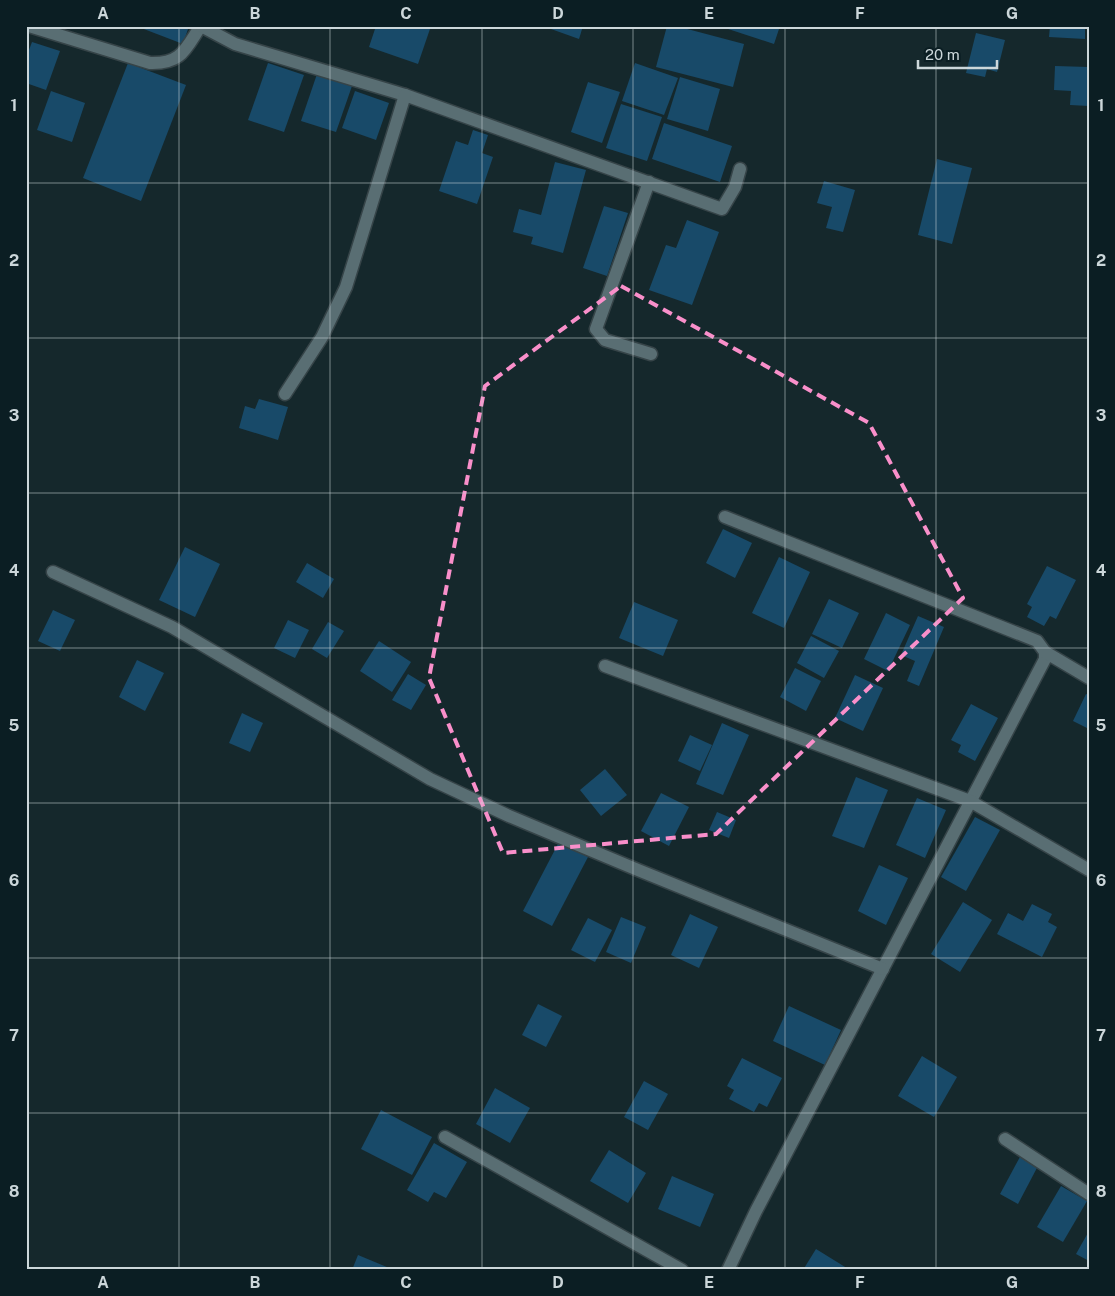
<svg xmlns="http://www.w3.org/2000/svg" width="1115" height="1296" font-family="'Public Sans',sans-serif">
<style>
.building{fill:#184a69}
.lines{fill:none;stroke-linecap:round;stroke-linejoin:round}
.minor-casing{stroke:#364448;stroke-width:15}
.minor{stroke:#596e73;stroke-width:12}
.marked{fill:none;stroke:#f98fca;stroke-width:4;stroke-dasharray:10 6;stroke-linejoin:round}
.grid{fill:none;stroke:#ccd7da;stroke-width:1;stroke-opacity:0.55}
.neatline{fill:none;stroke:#ccd7da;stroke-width:2}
.grid-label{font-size:16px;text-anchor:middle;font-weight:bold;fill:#ccd7da}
</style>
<rect width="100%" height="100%" fill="#15282c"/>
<!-- building -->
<g class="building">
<polygon points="136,26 189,26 183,44"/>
<polygon points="376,26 431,26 418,64 369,47"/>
<polygon points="552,26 583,26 579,39 551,29"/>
<polygon points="667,26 676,26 744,44 733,87 656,67"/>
<polygon points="719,26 780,26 774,44"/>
<polygon points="1050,26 1085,26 1085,39 1049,37"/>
<polygon points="976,33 1005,40 997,72 987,69 985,77 966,73"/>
<polygon points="32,42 60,51 46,90 26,83 26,58"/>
<polygon points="128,63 186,85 141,201 83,178"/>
<polygon points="268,63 304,75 284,132 248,120"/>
<polygon points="635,63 678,78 664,115 622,101"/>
<polygon points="1055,66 1089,67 1089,106 1070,105 1071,91 1054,90"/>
<polygon points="317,74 352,86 336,132 301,121"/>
<polygon points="680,77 720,89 708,131 667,119"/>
<polygon points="588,82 620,92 602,143 571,132"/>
<polygon points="51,91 85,103 72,142 37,130"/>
<polygon points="355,91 389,103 376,140 342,128"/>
<polygon points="621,104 662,117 647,161 606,148"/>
<polygon points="664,123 732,146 720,182 652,159"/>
<polygon points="473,130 488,135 482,153 493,157 477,204 439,191 456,141 468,145"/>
<polygon points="937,159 972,168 952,244 918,235"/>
<polygon points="555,162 586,170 563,253 531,244 533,237 513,232 519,209 541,215"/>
<polygon points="824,181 855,190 843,232 826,228 832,207 817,203"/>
<polygon points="604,206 628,213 607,276 583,268"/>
<polygon points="687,220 719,232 692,305 649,290 666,245 676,248"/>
<polygon points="259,399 288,407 278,440 239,428 245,406 255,409"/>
<polygon points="723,529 752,543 735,578 706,563"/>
<polygon points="185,547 220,564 195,617 159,600"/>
<polygon points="779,557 810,572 784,628 752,613"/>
<polygon points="307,563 334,579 323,598 296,582"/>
<polygon points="1047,566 1076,580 1056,619 1050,616 1044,626 1027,617 1032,607 1027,604"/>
<polygon points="829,599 859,613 842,648 812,634"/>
<polygon points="634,602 678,620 663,656 619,638"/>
<polygon points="53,610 75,620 60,651 38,641"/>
<polygon points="886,613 910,625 888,671 864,659"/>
<polygon points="918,616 944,627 919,686 907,681 915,661 901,655"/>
<polygon points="288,620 309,630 295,658 274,648"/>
<polygon points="328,622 344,631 327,658 312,649"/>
<polygon points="811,636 839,651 824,678 797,663"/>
<polygon points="379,641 411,662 392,692 360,671"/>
<polygon points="137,660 164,673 145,711 119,697"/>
<polygon points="795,668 821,681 806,711 780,697"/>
<polygon points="408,674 426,685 411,710 392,700"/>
<polygon points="855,675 883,688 863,731 835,718"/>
<polygon points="1086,694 1089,695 1089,729 1073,721"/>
<polygon points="971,704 998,718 975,761 958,752 961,745 951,740"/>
<polygon points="242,713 263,723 250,752 229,743"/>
<polygon points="722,723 749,735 723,795 696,784"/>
<polygon points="690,735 712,745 700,771 678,761"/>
<polygon points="605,769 627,795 601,816 580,790"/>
<polygon points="856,777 888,790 864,848 832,836"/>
<polygon points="661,793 689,807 669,846 641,831"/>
<polygon points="917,798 946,810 925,858 896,845"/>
<polygon points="717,812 736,820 729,838 709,830"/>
<polygon points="975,817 1000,830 966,891 941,877"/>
<polygon points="559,842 588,857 552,926 523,911"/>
<polygon points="879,865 908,878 886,925 858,911"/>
<polygon points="963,902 992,920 960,972 931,954"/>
<polygon points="1032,904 1052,914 1048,922 1057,927 1042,957 997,934 1008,913 1023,921"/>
<polygon points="690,914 718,927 699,968 671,955"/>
<polygon points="621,917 646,927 631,963 606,952"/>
<polygon points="588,918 612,930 595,962 571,950"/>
<polygon points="538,1004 562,1016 546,1047 522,1035"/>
<polygon points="789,1006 841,1030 825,1065 773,1041"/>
<polygon points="922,1056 957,1077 934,1117 898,1096"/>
<polygon points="742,1058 782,1078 767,1107 759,1103 754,1112 729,1099 734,1090 727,1086"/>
<polygon points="644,1081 668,1094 648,1130 624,1117"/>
<polygon points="495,1088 530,1108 510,1143 476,1124"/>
<polygon points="381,1110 432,1137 412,1175 361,1149"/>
<polygon points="434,1143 467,1162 446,1198 434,1192 428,1202 407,1190"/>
<polygon points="609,1150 646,1173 628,1203 590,1181"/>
<polygon points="1021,1155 1039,1164 1018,1204 1000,1194"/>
<polygon points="672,1176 714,1194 700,1227 658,1209"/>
<polygon points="1061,1186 1087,1201 1063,1242 1037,1227"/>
<polygon points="1089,1231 1089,1261 1076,1254"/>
<polygon points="816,1249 850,1270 803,1270"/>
<polygon points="358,1255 394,1270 352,1270"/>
</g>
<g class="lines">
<defs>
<g id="minor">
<path d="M29,26L150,63C181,64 185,50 200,27"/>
<polyline points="201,26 235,44 405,95 722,209 735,187 740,169"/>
<polyline points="649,182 596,329 605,340 651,354"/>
<polyline points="285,394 322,337 346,287 405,95"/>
<polyline points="725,517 1037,641 1045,652 1045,659 756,1211 728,1270"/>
<polyline points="53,572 172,627 430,779 509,816 638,870 883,969"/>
<polyline points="1045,652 1089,678"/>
<polyline points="605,666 970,801 1089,870"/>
<polyline points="445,1137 682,1270"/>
<polyline points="1005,1139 1089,1194"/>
</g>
</defs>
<!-- minor casing -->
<use href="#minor" class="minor-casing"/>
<!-- minor -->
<use href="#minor" class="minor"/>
</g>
<!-- marked area -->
<path class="marked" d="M621,286L869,423L963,598L716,834L503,853L429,678L485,386Z"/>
<!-- grid -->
<path class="grid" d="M179,26V1270M330,26V1270M482,26V1270M633,26V1270M785,26V1270M936,26V1270M26,183H1089M26,338H1089M26,493H1089M26,648H1089M26,803H1089M26,958H1089M26,1113H1089"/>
<!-- border -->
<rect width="1115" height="1296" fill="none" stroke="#0b1e23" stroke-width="55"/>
<!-- scale -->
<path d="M918 60v8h79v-8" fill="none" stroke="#ccd7da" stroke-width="2.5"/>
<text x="925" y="60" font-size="15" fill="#ccd7da" stroke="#0b1e23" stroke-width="4" paint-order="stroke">20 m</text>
<rect x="28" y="28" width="1060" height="1240" class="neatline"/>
<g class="grid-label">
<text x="103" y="19">A</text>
<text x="255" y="19">B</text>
<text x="406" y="19">C</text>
<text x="558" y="19">D</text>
<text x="709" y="19">E</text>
<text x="860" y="19">F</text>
<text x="1012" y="19">G</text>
<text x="14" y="111">1</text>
<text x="1101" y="111">1</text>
<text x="14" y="266">2</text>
<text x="1101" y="266">2</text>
<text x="14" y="421">3</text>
<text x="1101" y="421">3</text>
<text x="14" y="576">4</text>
<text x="1101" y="576">4</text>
<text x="14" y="731">5</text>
<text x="1101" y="731">5</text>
<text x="14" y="886">6</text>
<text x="1101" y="886">6</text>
<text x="14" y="1041">7</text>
<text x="1101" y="1041">7</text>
<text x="14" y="1197">8</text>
<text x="1101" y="1197">8</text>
<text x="103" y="1288">A</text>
<text x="255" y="1288">B</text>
<text x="406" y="1288">C</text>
<text x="558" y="1288">D</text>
<text x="709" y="1288">E</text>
<text x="860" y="1288">F</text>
<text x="1012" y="1288">G</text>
</g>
</svg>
